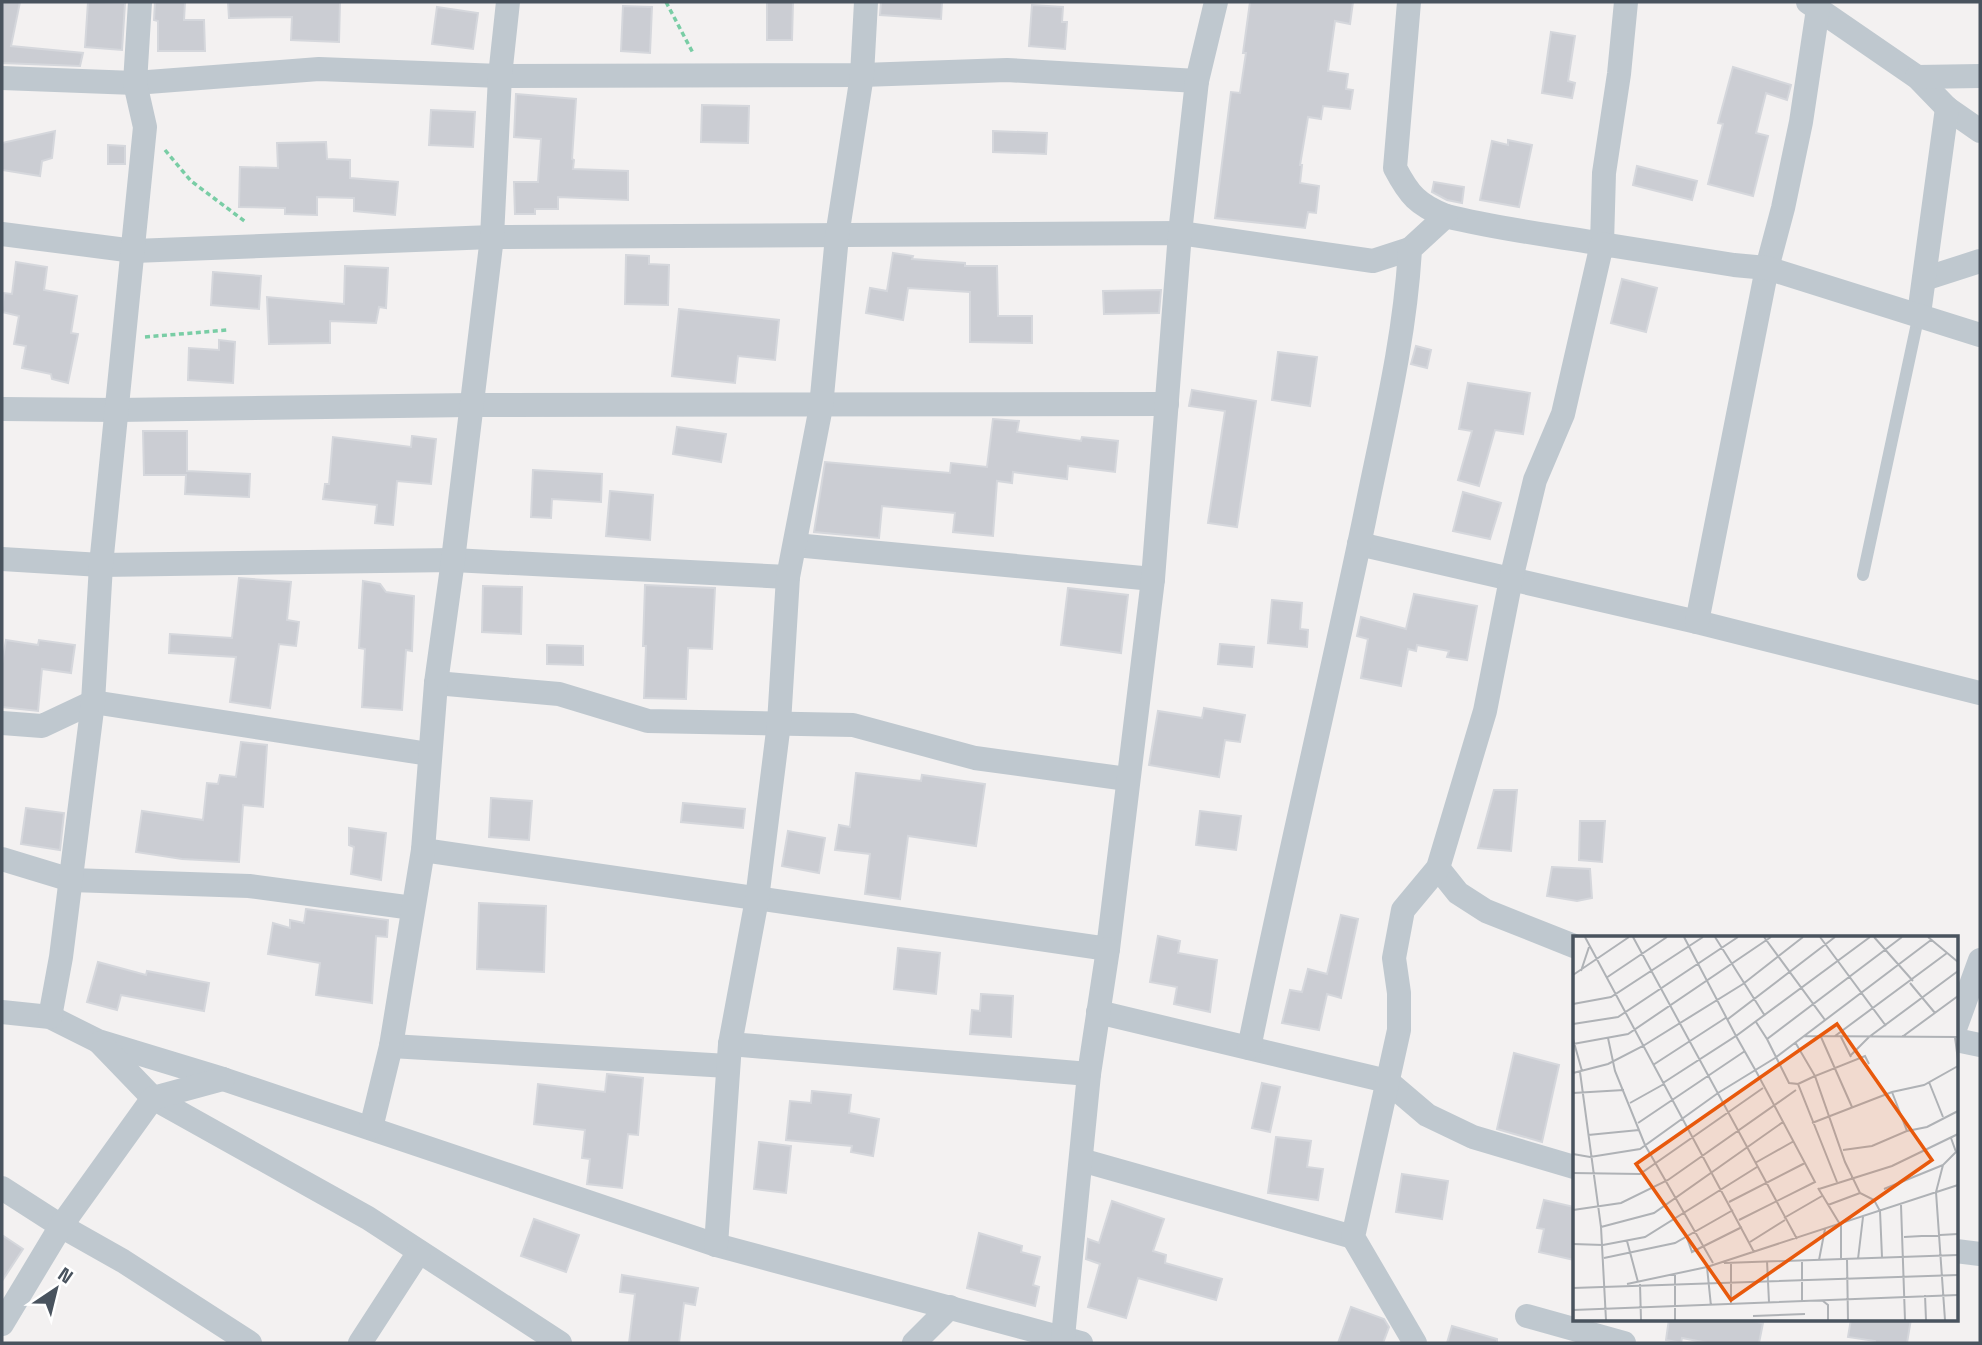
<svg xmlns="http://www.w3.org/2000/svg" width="1982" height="1345" font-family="'Space Grotesk',sans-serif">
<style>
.building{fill:#cbcdd3;stroke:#d5d7dc;stroke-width:2}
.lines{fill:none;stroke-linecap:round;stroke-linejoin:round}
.path{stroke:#79cda5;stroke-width:3.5;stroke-dasharray:5 3.5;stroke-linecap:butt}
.service{stroke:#bfc8cf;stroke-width:12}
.minor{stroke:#bfc8cf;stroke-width:24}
.inset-road{fill:none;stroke:#afb2b6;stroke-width:2}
.view{fill:#e8590c;fill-opacity:0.15;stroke:#e8590c;stroke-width:3.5}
.inset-edge{fill:none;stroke:#49535e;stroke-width:3.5}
</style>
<rect width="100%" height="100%" fill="#f3f1f1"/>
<!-- building -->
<g class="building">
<polygon points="2,2 20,2 11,46 83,53 80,66 2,63"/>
<polygon points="88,2 125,3 122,50 85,47"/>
<polygon points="155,2 185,2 184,20 204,20 205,51 158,51 158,21 154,20"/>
<polygon points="228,2 340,2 339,42 291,40 292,17 229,18"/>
<polygon points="767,2 793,2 792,40 767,40"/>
<polygon points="881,2 942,2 941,19 880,15"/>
<polygon points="1250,2 1353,2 1350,24 1335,21 1328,71 1348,74 1346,89 1353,90 1350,109 1323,106 1321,119 1308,117 1300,165 1302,165 1300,183 1319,186 1316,213 1308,212 1305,228 1215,218 1231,92 1240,93 1246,53 1243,53"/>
<polygon points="1032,5 1063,7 1062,22 1067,22 1065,49 1029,46"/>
<polygon points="623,6 652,7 650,53 621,51"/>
<polygon points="437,7 478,13 473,49 432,44"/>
<polygon points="1551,32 1575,36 1568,81 1575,83 1572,98 1542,93"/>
<polygon points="1733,67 1791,85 1787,100 1766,93 1756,133 1768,136 1753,196 1708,184 1723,124 1718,123"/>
<polygon points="516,94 576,99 572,159 574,160 573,169 628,171 628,200 558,197 558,209 535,209 535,214 515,214 514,182 538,182 541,139 514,137"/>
<polygon points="702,105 749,106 748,143 701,142"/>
<polygon points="431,110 475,112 473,147 429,145"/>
<polygon points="55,131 52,158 42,161 40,176 2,170 2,143"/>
<polygon points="993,131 1047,133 1046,154 993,152"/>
<polygon points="1508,140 1532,145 1519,207 1480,200 1492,141 1508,145"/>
<polygon points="326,142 327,159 350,160 350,178 398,182 395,215 354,211 354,198 317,197 317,215 285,214 285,208 239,207 240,167 278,168 277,143"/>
<polygon points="108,145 125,146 125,164 108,164"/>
<polygon points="1637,166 1697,181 1692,200 1633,185"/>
<polygon points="1434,182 1464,187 1462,203 1447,200 1432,192"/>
<polygon points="893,253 913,256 912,259 965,263 965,266 997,266 998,316 1032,316 1032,343 970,342 970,292 908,288 903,320 866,313 870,288 887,291"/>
<polygon points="626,255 649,256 649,264 669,265 668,305 625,304"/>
<polygon points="16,262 47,267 44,290 77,296 71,333 78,334 68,383 52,379 51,374 22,368 26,346 14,344 19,316 2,312 4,293 12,294"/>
<polygon points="345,266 388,268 386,308 379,307 376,323 330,321 330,343 269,344 267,297 344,304"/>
<polygon points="213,272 261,276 259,309 211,305"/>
<polygon points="1622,279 1657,288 1646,332 1611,323"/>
<polygon points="1161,290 1159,313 1104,314 1103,291"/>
<polygon points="679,309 779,320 775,360 738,356 735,383 672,376"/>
<polygon points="219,340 235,342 233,383 188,380 189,348 219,350"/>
<polygon points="1416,346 1431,350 1427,368 1411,364"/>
<polygon points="1278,352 1317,357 1310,406 1272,400"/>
<polygon points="1468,383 1530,393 1523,434 1495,430 1479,486 1458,480 1472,431 1459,429"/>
<polygon points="1192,390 1256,401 1237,527 1208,523 1225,411 1189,406"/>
<polygon points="993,419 1019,421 1017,432 1081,441 1082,437 1118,441 1115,472 1068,466 1067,479 1013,472 1012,483 997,481 993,536 953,532 955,513 882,506 879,538 814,532 825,462 950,473 951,463 987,467"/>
<polygon points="677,427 726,434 721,462 673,454"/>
<polygon points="143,431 187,431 187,471 250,474 249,497 185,494 186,475 144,475"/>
<polygon points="412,436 436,439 431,484 397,481 393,525 375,523 377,505 323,499 325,484 329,484 333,437 411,447"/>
<polygon points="533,470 602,474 601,502 552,499 551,518 531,517"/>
<polygon points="610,491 653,495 650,540 606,536"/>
<polygon points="1463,492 1501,503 1490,539 1453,531"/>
<polygon points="239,578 291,582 287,620 299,622 296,646 279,644 270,708 230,702 236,657 169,653 170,634 232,638"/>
<polygon points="363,581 380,584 386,592 414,596 412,651 406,650 402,710 362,707 365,649 359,648"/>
<polygon points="645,585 715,588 712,649 688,648 686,699 644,698 646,646 643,646"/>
<polygon points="483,586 522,587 521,634 482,632"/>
<polygon points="1068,588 1128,595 1121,653 1061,645"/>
<polygon points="1414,594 1477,606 1467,660 1447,657 1449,651 1417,645 1416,651 1408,649 1401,686 1361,678 1368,639 1357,636 1361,617 1406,629"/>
<polygon points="1272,600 1302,603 1300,629 1308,630 1307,647 1268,643"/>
<polygon points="6,640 38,645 39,640 75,645 71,673 42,669 38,711 2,707 2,663"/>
<polygon points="1220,644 1254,647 1252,667 1218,664"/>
<polygon points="547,645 583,646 583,665 547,664"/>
<polygon points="1204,708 1245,715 1240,742 1225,740 1219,777 1149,765 1158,711 1202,718"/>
<polygon points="241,742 267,745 263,807 243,805 239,862 182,859 136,852 142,811 203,820 207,783 218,784 220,775 236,777"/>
<polygon points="856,773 921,781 922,775 985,784 976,846 908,836 900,899 865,894 870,854 835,850 839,825 850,827"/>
<polygon points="1494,790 1517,790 1511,851 1478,848"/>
<polygon points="491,798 532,801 529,840 489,837"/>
<polygon points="683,803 745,809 743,828 681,822"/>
<polygon points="26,808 64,813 60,850 21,844"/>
<polygon points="1200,811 1241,816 1236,850 1196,845"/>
<polygon points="1580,821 1605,821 1602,862 1579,860"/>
<polygon points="349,828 386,833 381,880 351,874 354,847 349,845"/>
<polygon points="788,831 825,838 819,873 782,866"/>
<polygon points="1552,867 1590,869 1592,898 1577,901 1547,896"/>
<polygon points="479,903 546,906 544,972 477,969"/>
<polygon points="306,909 388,920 387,937 376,936 372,1003 316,995 320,963 268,954 273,923 290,928 290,920 304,923"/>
<polygon points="1341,915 1358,919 1341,998 1327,994 1319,1030 1282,1023 1290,990 1302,992 1308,969 1327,974"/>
<polygon points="1158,936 1180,941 1178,953 1217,960 1210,1012 1174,1004 1177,987 1150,982"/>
<polygon points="898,948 940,953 936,994 894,989"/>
<polygon points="98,962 146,975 147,971 209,983 204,1011 121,995 117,1010 87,1002"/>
<polygon points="981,994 1013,996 1011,1037 970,1034 972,1010 980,1011"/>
<polygon points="1514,1053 1559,1065 1542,1142 1497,1129"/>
<polygon points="607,1074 643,1078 638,1135 628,1134 622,1188 587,1184 590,1159 582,1158 585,1130 534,1124 538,1084 605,1092"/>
<polygon points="1262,1083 1280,1087 1270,1132 1252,1128"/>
<polygon points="812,1091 851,1095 849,1113 879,1119 873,1156 851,1152 852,1146 786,1140 790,1101 811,1103"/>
<polygon points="1276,1137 1311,1141 1307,1167 1323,1169 1318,1200 1268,1193"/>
<polygon points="759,1142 791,1146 786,1193 754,1189"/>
<polygon points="1402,1174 1448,1181 1442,1219 1396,1212"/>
<polygon points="1544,1200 1574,1207 1574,1260 1539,1252 1544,1229 1537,1228"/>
<polygon points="1112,1201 1164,1219 1153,1251 1166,1255 1165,1263 1222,1279 1216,1300 1138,1278 1126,1318 1088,1307 1100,1264 1086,1259 1088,1239 1099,1243"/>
<polygon points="534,1219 579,1235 566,1272 521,1256"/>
<polygon points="979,1233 1022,1246 1021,1252 1040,1257 1033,1285 1039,1287 1035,1306 967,1288"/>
<polygon points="2,1235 23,1249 2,1281"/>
<polygon points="622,1275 698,1288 695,1305 684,1303 679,1343 629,1343 635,1294 620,1292"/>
<polygon points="1351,1307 1384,1319 1389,1327 1383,1343 1338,1343"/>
<polygon points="1669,1319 1742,1319 1763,1323 1759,1343 1708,1343 1682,1338 1681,1343 1666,1340"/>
<polygon points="1851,1319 1911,1319 1907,1343 1875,1343 1875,1341 1848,1337"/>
<polygon points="1452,1326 1497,1339 1497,1343 1447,1343"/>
</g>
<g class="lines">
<!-- path -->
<g class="path">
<polyline points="666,2 693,53"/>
<polyline points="165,150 191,181 247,223"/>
<polyline points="145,337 227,330"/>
</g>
<!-- service -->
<polyline class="service" points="1863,575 1919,314"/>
<!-- minor -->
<g class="minor">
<polyline points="1808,2 1917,77 1947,108 1980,131"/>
<polyline points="1917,77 1980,76"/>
<polyline points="2,78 135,83 319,69 500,76 862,75 1007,70 1197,81"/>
<path d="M1446,216C1498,229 1550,235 1602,244L1604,173L1619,74L1626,2"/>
<polyline points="2,234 134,251 492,237 1180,233 1373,261 1410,249"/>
<polyline points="1924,279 1980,261"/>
<polyline points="1919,314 1947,108"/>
<polyline points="2,409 118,410 470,405 1167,404"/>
<polyline points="1359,544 1697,622 1980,693"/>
<polyline points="795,545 1153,579"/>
<polyline points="2,559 101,565 453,560 788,577"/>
<polyline points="1697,622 1767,268 1783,208 1801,122 1818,9"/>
<polyline points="436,683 559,694 648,721 853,725 975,758 1127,779"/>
<polyline points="2,723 42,726 93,702 429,754"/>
<polyline points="423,850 1108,949 1153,579 1180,233 1197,81 1216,2"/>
<polyline points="2,859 71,880 249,886 413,908"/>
<polyline points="1438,868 1458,893 1486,911 1574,946"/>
<polyline points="2,1012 50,1017 98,1041 223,1079 716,1245 1081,1343"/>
<polyline points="1098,1012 1387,1081 1427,1115 1473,1137 1574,1167"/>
<polyline points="50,1017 61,957 93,702 101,565 145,127 135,83 140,2"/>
<polyline points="1956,1026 1980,960"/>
<polyline points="1956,1040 1980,1045"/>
<polyline points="100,1043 153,1098 368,1218 560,1343"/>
<polyline points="730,1044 1089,1074"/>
<polyline points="391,1046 728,1066"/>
<path d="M1249,1048C1285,872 1327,697 1364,521C1382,431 1405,341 1410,249L1446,216C1418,205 1409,195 1395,168L1409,2"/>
<polyline points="371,1128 391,1046 423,850 436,683 453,560 492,237 500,76 508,2"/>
<polyline points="1081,1160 1353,1237"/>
<polyline points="2,1188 61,1226 123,1261 250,1343"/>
<polyline points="716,1245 730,1044 757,899 779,723 788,577 821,407 837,236 862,75 866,2"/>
<polyline points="1956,1251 1980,1254"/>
<polyline points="1527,1316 1624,1343"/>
<polyline points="2,1324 61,1226 153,1098 223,1079"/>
<polyline points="360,1343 419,1252"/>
<polyline points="914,1343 950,1307"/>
<polyline points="1065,1343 1063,1337 1089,1074 1108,949"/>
<polyline points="1415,1343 1353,1237 1399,1030 1399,993 1394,958 1403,910 1438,868 1485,711 1511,579 1535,480 1563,414 1602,244 1734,265 1767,268 1980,335"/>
</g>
</g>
<!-- overview -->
<g transform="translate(1573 936)">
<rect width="385" height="385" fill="#f3f1f1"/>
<path class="inset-road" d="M12,1L181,316M60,1L224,303M111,1L163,100L297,1M142,1L192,80M191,1L252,84M247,1L313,90M301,1L340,45M355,1L385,26M8,35L16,11M0,39L56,1M33,42L94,1M337,47L362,77M0,68L38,61L130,1M155,83L262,1M183,86L194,103L329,1M0,88L45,81L165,1M231,100L385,101M262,100L374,17M248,101L279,171M268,101L278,121M329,101L385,60M382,101L385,124M35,102L42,135L72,209L140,327M0,103L9,135M194,103L216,147L225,148L264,246M222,106L242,140L225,148M0,108L55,98L198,1M277,120L296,101L385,35M296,128L292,120L242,140L272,226L287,257L301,264L307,275L309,321M80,129L154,81M7,136L28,291L33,384M0,137L35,128L70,110L170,48L230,1M356,146L370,181M90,147L163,100L184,137L242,246L166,284M0,157L51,154M57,167L91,148M65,187L172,115M239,187L319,156L351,149L385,130M334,195L354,191L385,175M15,199L66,194M270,214L299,210L334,195L319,156M0,218L17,221L67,213L145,157L202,122L358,4M182,227L221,205M0,237L67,238L190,152M245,252L268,290V323M246,253L319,230L385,198M311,253L370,229M156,266L232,227M255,269L287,257M328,269L332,384M0,274L48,267L95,244L223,154M211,282L249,260M28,291L81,277L210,186M331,301L385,298M114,302L119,316L169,291M54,305L65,346M177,306L212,284M0,308L30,309L72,301L184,231M31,322L102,307L160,274M274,323L275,384M285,323L290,281M246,324L252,293M194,325L196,366M151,327L385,319M134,331L138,370M102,338V384M54,348L134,331L385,249M67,348L68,384M0,352L385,339M352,359L353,384M229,365V324M250,365L255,369V384M158,368V326M0,374L385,359M180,380L232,378M372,384L363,256L370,229L383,216L378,202"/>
<path class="view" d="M264,88L359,224L158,364L63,228Z"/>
<rect width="385" height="385" class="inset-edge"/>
</g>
<!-- border -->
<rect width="1982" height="1345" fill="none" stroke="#49535e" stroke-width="7"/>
<!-- north arrow -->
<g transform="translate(56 1289) rotate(35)" stroke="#ffffff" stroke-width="5" paint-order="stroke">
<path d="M0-5L12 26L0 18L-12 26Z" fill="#49535e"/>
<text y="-10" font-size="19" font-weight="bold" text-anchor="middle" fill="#49535e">N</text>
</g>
</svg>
